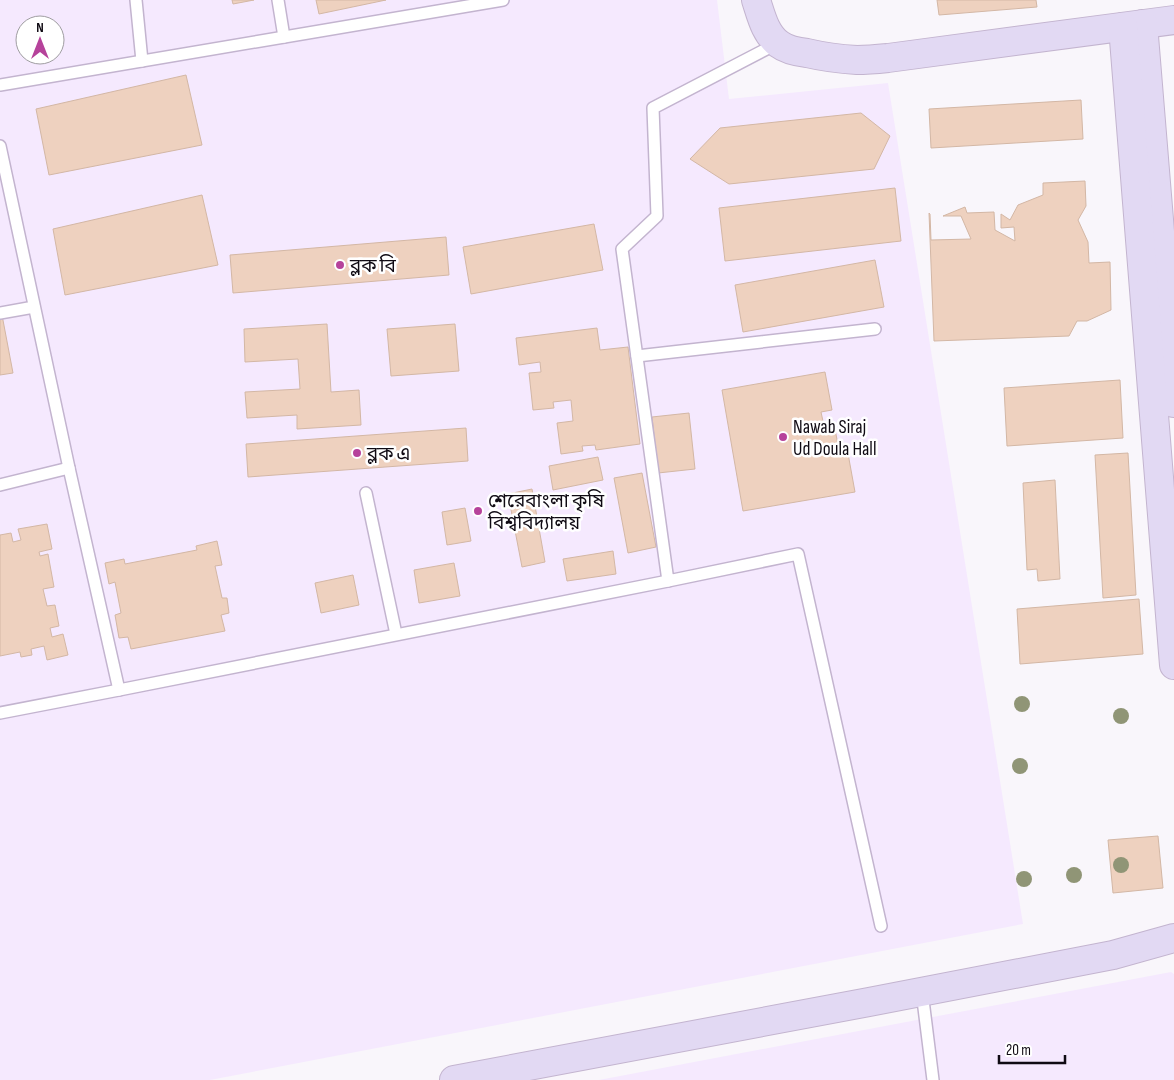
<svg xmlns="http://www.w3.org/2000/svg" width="1174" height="1080" font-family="'Sofia Sans Condensed','Noto Sans Bengali',sans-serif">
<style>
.built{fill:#f5e9fe;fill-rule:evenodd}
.building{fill:#eed1bf;stroke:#d3b7a5}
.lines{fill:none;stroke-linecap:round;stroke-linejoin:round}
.lane-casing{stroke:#c3b4cf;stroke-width:14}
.secondary-casing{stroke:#c3b4cf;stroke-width:30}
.lane{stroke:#fff;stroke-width:11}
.secondary{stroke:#e2d9f3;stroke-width:28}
.tree{fill:#909576}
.poi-dot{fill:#b6429b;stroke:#fff;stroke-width:2}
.labels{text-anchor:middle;stroke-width:5;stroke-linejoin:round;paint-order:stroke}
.poi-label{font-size:19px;fill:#0f0a13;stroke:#fff;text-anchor:start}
</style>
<rect width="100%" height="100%" fill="#f9f6fb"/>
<!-- built -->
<g class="built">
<path d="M0,0H717L729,99L888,83L1023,924L210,1080H0ZM25,25H55V55H25Z"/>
<polygon points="1171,972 1174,974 1174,1080 599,1080"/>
</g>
<!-- building -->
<g class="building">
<polygon points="232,0 254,0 233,4"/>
<polygon points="316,0 386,0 319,14"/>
<polygon points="937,0 1036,0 1037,7 939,15"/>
<polygon points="186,75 202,145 49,175 36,109"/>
<polygon points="1081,100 1083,139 931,148 929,109"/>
<polygon points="861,113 890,136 874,169 729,184 690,159 720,128"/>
<polygon points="1085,181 1086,206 1078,220 1088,242 1089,263 1110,262 1111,310 1087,321 1077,321 1069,336 934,341 929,213 930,214 931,240 971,239 961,216 943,216 965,207 967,213 994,212 995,230 1015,241 1014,227 1001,228 1001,214 1010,220 1018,205 1043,195 1043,183"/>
<polygon points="895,188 901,241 725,261 719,208"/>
<polygon points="202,195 218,265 65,295 53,229"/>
<polygon points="594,224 603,270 471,294 463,247"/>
<polygon points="446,237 449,275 233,293 230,255"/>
<polygon points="875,260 884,307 743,332 735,285"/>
<polygon points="0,315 2,315 13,373 0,375"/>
<polygon points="327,324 331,392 359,390 361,425 297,429 297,415 247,418 245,392 300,389 298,359 245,362 244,329"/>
<polygon points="455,324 459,371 391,376 387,329"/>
<polygon points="597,328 600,350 628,347 640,444 596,450 595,445 582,446 583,451 561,454 557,423 573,421 571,400 553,402 554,408 533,410 529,373 541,372 540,362 519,365 516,338"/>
<polygon points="825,372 832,410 821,412 824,426 834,424 839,450 847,448 855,492 743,511 722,390"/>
<polygon points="1120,380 1123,438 1007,446 1004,388"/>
<polygon points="689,413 695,469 658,473 652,417"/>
<polygon points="466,428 468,461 248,477 246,444"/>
<polygon points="1128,453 1136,595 1103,598 1095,455"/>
<polygon points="598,457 603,480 553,490 549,466"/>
<polygon points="642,473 656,547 628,553 614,478"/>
<polygon points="1055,480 1060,579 1038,581 1037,569 1027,570 1023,483"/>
<polygon points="532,489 545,562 522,567 508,494"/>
<polygon points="465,508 471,541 447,545 442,512"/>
<polygon points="47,524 52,549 39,552 40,556 48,554 54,587 43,589 47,606 55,605 59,626 50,628 52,637 63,634 68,655 47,660 44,646 31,649 32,655 21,657 20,652 0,656 0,535 11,533 13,542 21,540 18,529"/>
<polygon points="217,541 222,565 215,566 222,598 227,598 229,613 221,615 225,631 131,649 128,637 119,638 115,615 121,613 115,582 109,584 105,563 124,559 125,564 197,550 196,546"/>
<polygon points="613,551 616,574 567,581 563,559"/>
<polygon points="454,563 460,596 419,603 414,570"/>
<polygon points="353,575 359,605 321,613 315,583"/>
<polygon points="1139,599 1143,654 1020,664 1017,609"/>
<polygon points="1158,836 1163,888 1113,893 1108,840"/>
</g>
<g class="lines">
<defs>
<g id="lane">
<polyline points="136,0 142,61"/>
<polyline points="278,0 284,37"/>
<polyline points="778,43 653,108 657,216 622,249 668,581 798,554 881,926"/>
<polyline points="0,85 503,0"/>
<polyline points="0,146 69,468 119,690 668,581"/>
<polyline points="0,313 34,307"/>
<polyline points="637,356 875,329"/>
<polyline points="0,485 69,468"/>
<polyline points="366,493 396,634"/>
<polyline points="0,713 119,690"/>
<polyline points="922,992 933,1080"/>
</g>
<g id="secondary">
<path d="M756,0C761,15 765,34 779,44C787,50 798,52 807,53C824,57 840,59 857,60C867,60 878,59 888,58L1174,20"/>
<polyline points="1143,24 1174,403"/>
<polyline points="1123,27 1174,665"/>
<polyline points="454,1080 869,1002 1113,955 1174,938"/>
</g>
</defs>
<!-- lane casing -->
<use href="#lane" class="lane-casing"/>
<!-- secondary casing -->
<use href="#secondary" class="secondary-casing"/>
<!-- lane -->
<use href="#lane" class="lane"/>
<!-- secondary -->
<use href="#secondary" class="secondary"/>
</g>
<!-- trees -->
<g class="tree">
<circle cx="1022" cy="704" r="8"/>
<circle cx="1121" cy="716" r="8"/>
<circle cx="1020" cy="766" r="8"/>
<circle cx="1121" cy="865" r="8"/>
<circle cx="1074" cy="875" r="8"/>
<circle cx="1024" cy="879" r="8"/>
</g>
<!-- markers -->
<g class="poi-dot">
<circle cx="340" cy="265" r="5"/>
<circle cx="783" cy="437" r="5"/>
<circle cx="357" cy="453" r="5"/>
<circle cx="478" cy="511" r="5"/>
</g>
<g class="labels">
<!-- poi labels -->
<g class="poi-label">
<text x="350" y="272">ব্লক বি</text>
<text x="793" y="433">Nawab Siraj<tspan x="793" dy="22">Ud Doula Hall</tspan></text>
<text x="367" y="460">ব্লক এ</text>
<text x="488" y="507">শেরেবাংলা কৃষি<tspan x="488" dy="22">বিশ্ববিদ্যালয়</tspan></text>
</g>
</g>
<!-- north arrow -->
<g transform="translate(40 40)"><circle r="24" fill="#ffffff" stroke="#9f9da1"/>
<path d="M0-4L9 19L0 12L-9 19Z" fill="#b6429b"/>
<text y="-8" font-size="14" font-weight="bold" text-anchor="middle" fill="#0f0a13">N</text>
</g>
<!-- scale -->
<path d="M999 1055v8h66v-8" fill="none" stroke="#0f0a13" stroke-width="2.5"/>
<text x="1006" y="1055" font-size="15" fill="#0f0a13" stroke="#ffffff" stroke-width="4" paint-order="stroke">20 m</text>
</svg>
